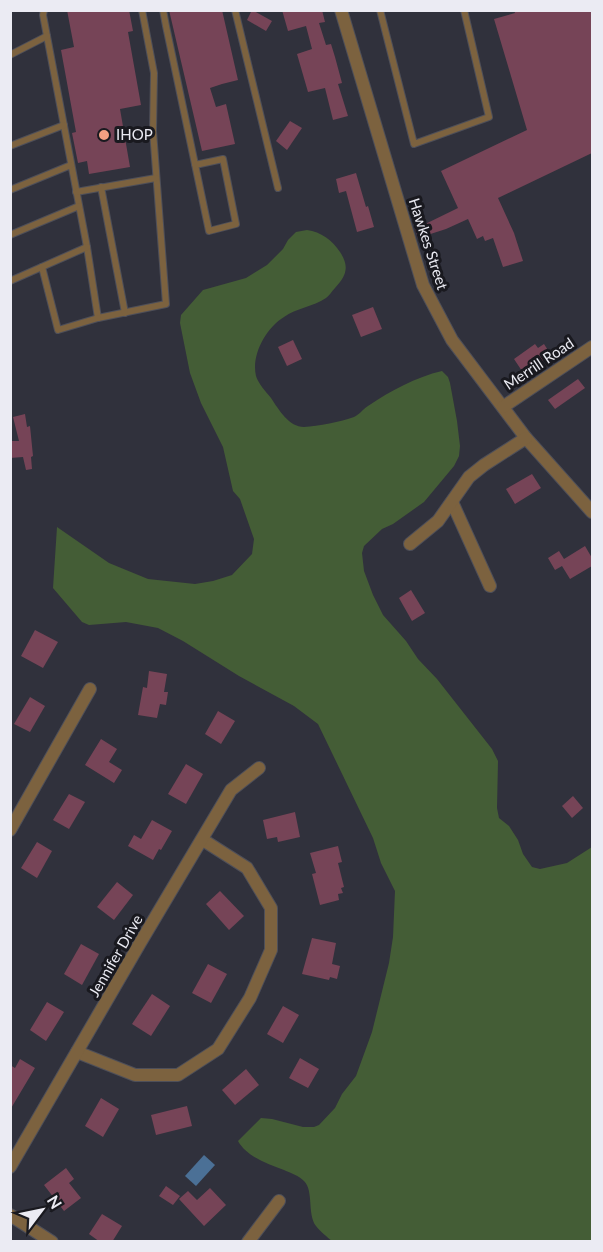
<svg xmlns="http://www.w3.org/2000/svg" width="603" height="1252" font-family="Lato,sans-serif">
<style>
.green{fill:#445d36}
.water{fill:#4b7096}
.building{fill:#764457}
.lines{fill:none;stroke-linecap:round;stroke-linejoin:round}
.lane-casing{stroke:#4e4f59;stroke-width:8}
.street-casing{stroke:#4e4f59;stroke-width:14}
.lane{stroke:#7c623f;stroke-width:6}
.street{stroke:#7c623f;stroke-width:12}
.poi-dot{fill:#f3a082;stroke:#19191f;stroke-width:2}
.labels{text-anchor:middle;stroke-width:6;stroke-linejoin:round;paint-order:stroke}
.poi-label{font-size:15px;fill:#ebebf3;stroke:#19191f;text-anchor:start}
.street-label{font-size:15px;fill:#ebebf3;stroke:#19191f}
</style>
<rect width="100%" height="100%" fill="#30313c"/>
<!-- green -->
<path class="green" d="M307,230C321,232 332,240 340,252C350,267 346,276 335,288C332,291 329,296 326,298C313,307 296,308 284,317C266,328 251,355 256,376C258,383 266,392 271,398C279,410 289,427 304,427C318,426 341,422 354,417C359,415 363,409 368,406C390,391 416,377 442,371L448,377L450,383L457,421L460,446L459,456L454,466L424,502L393,524L382,529L364,546L362,553L364,571L373,595L383,615L406,641L418,659L437,679L492,749L498,761L497,808L499,818L509,826L518,840L523,854L532,867L540,869L567,863L592,847V1241H332C327,1237 320,1231 316,1226C307,1214 314,1191 304,1181C299,1176 291,1173 284,1170C268,1164 247,1157 238,1141L261,1118L272,1119L303,1127H314L319,1125L335,1108L342,1094L356,1076L372,1032L389,963L393,937L395,891L381,863L373,838L318,724L294,706L239,676L183,641L158,628L126,622L89,625L82,622L53,588L57,527L109,563L148,579L195,584L213,581L232,575L252,554L254,539L240,499L233,491L223,447L201,403L190,373L180,323L181,315L203,290L246,278L267,265L283,249L288,240L296,232Z"/>
<!-- water -->
<polygon class="water" points="204,1155 215,1165 196,1186 185,1176"/>
<!-- building -->
<g class="building">
<polygon points="67,10 129,10 133,31 128,32 141,105 120,109 130,167 89,174 87,161 78,163 72,133 76,132 61,50 74,47"/>
<polygon points="169,10 222,10 238,80 222,84 210,88 216,107 226,104 235,144 202,151"/>
<polygon points="252,10 272,21 266,31 247,20"/>
<polygon points="282,10 322,10 325,22 319,23 326,45 331,44 335,57 342,83 338,84 348,116 333,120 325,88 308,92 297,54 312,49 306,26 288,31"/>
<polygon points="514,10 592,10 592,153 498,198 514,233 523,261 503,267 493,238 485,241 483,236 477,239 468,219 446,229 418,238 415,229 458,208 441,171 527,130 494,19 515,13"/>
<polygon points="290,121 302,128 287,150 276,141"/>
<polygon points="356,173 366,207 368,206 374,227 357,232 346,191 339,193 336,179"/>
<polygon points="373,307 382,329 361,337 352,315"/>
<polygon points="293,340 302,359 287,366 278,347"/>
<polygon points="535,344 538,348 544,344 551,355 524,374 514,359"/>
<polygon points="578,379 585,388 555,409 548,400"/>
<polygon points="25,414 27,427 30,426 33,456 31,457 32,469 26,470 23,457 10,458 10,441 19,441 13,417"/>
<polygon points="532,474 541,488 515,504 506,489"/>
<polygon points="585,546 592,558 592,566 570,579 562,566 555,570 548,558 559,551 564,559"/>
<polygon points="411,590 425,613 412,621 399,598"/>
<polygon points="35,630 58,642 43,668 21,656"/>
<polygon points="149,671 167,674 164,692 168,692 166,705 160,704 157,718 138,715 143,687 147,688"/>
<polygon points="30,697 45,706 30,732 14,724"/>
<polygon points="218,711 235,721 221,744 205,734"/>
<polygon points="101,739 117,749 109,762 122,770 114,783 85,765"/>
<polygon points="186,764 203,774 186,804 168,794"/>
<polygon points="69,794 85,802 69,829 53,820"/>
<polygon points="573,796 583,808 572,818 562,806"/>
<polygon points="295,812 300,837 278,842 277,837 267,839 263,820"/>
<polygon points="152,820 172,831 161,850 159,849 153,860 128,846 134,835 141,839"/>
<polygon points="37,842 52,851 37,878 21,868"/>
<polygon points="338,846 342,862 338,863 344,887 341,888 343,893 338,894 339,900 320,905 312,874 316,873 310,853"/>
<polygon points="117,882 133,895 114,920 97,907"/>
<polygon points="220,891 244,916 229,930 206,904"/>
<polygon points="312,938 336,943 332,964 340,966 337,979 330,977 329,980 302,974"/>
<polygon points="81,944 99,954 82,985 64,974"/>
<polygon points="208,964 227,974 211,1003 192,993"/>
<polygon points="152,994 170,1006 151,1036 132,1024"/>
<polygon points="47,1002 64,1012 46,1041 30,1030"/>
<polygon points="283,1006 299,1015 283,1043 267,1034"/>
<polygon points="300,1058 319,1069 308,1088 289,1078"/>
<polygon points="20,1059 35,1068 10,1110 10,1065 15,1068"/>
<polygon points="246,1069 259,1085 235,1105 222,1090"/>
<polygon points="101,1098 119,1109 103,1137 85,1126"/>
<polygon points="187,1106 192,1126 156,1135 151,1115"/>
<polygon points="66,1168 74,1179 69,1183 81,1198 64,1211 44,1185"/>
<polygon points="166,1186 180,1196 173,1205 159,1196"/>
<polygon points="210,1188 226,1205 204,1226 179,1199 188,1191 197,1200"/>
<polygon points="102,1214 122,1226 112,1242 100,1242 89,1234"/>
</g>
<g class="lines">
<defs>
<g id="lane">
<polyline points="44,10 43,15 87,247 98,318 166,304 153,131 154,73 142,10"/>
<polyline points="163,10 166,26 209,231 236,224 223,159 195,165"/>
<polyline points="235,10 278,188"/>
<polyline points="380,10 414,144 489,117 464,10"/>
<polyline points="10,55 47,36"/>
<polyline points="10,146 64,125"/>
<polyline points="101,187 125,313"/>
<polyline points="10,190 71,165"/>
<polyline points="76,192 156,178"/>
<polyline points="10,235 79,206"/>
<polyline points="42,267 58,330 98,318"/>
<polyline points="10,281 87,247"/>
</g>
<g id="street">
<polyline points="341,10 423,285 452,340 526,438 592,512"/>
<polyline points="503,407 592,347"/>
<polyline points="452,502 490,586"/>
<polyline points="410,544 438,521 469,477 484,465 526,438"/>
<polyline points="10,830 90,689"/>
<polyline points="77,1052 135,1075 178,1075 218,1049 250,998 271,950 271,908 247,868 203,840"/>
<polyline points="10,1167 140,943 231,790 259,768"/>
<polyline points="10,1215 52,1242"/>
<polyline points="248,1242 279,1201"/>
</g>
</defs>
<!-- lane casing -->
<use href="#lane" class="lane-casing"/>
<!-- street casing -->
<use href="#street" class="street-casing"/>
<!-- lane -->
<use href="#lane" class="lane"/>
<!-- street -->
<use href="#street" class="street"/>
</g>
<!-- markers -->
<circle class="poi-dot" cx="104" cy="135" r="6"/>
<g class="labels">
<!-- poi labels -->
<g class="poi-label">
<text x="116" y="140">IHOP</text>
</g>
<!-- street labels -->
<g class="street-label">
<text transform="translate(428 244) rotate(72)" y="5">Hawkes Street</text>
<text transform="translate(539 364) rotate(-34)" y="5">Merrill Road</text>
<text transform="translate(116 956) rotate(-60)" y="5">Jennifer Drive</text>
</g>
</g>
<!-- border -->
<rect width="603" height="1252" fill="none" stroke="#ebebf3" stroke-width="24"/>
<!-- north arrow -->
<g transform="translate(42 1210) rotate(58)" stroke="#19191f" stroke-width="4.5" paint-order="stroke">
<path d="M0-4.5L10 22L0 15L-10 22Z" fill="#ebebf3"/>
<text y="-9" font-size="16" font-weight="bold" text-anchor="middle" fill="#ebebf3">N</text>
</g>
</svg>
